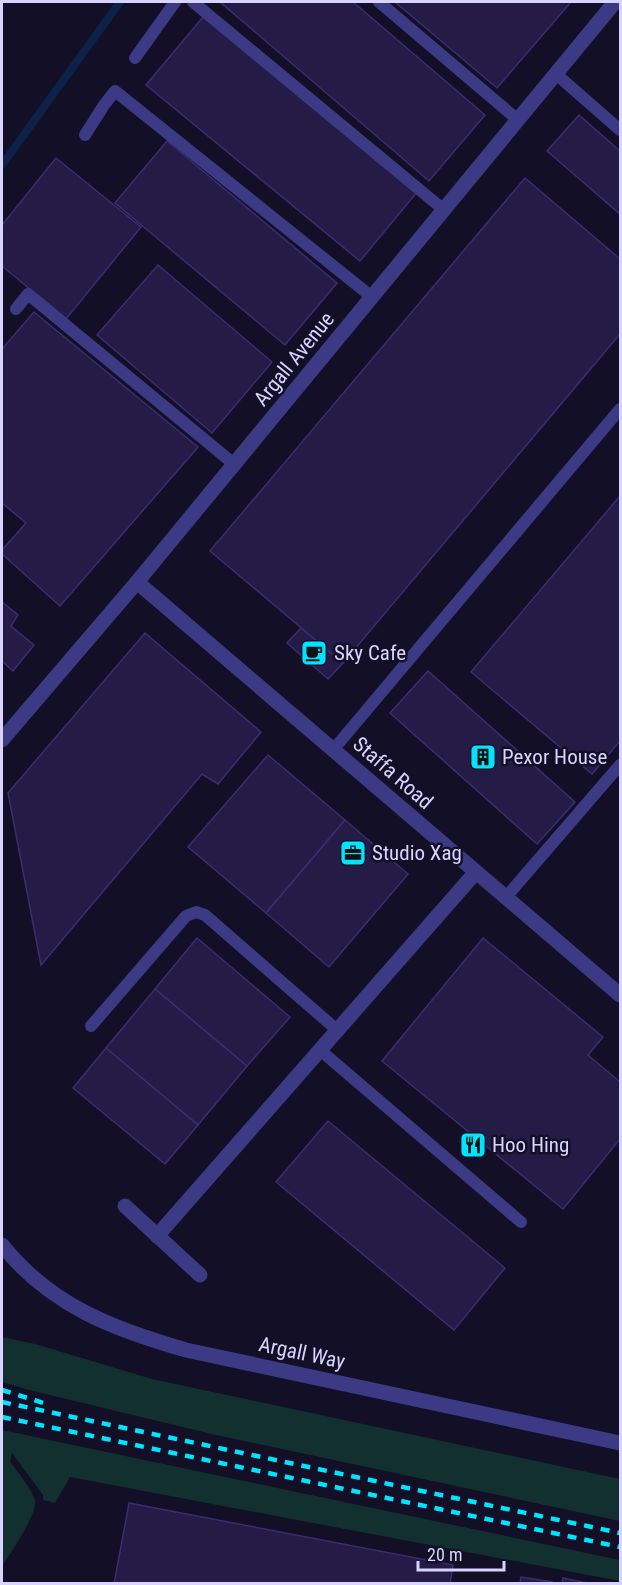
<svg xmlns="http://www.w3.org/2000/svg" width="622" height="1585" font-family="'Roboto Condensed',sans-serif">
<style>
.green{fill:#12302f}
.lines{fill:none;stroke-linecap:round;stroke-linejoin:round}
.stream{stroke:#0c2248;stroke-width:8}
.building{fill:#241b47;stroke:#3b2d73;stroke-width:1.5}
.service{stroke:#3d3a85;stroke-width:12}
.minor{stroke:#3d3a85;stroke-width:15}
.rail{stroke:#00e5ff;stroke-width:4.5;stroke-dasharray:9 8;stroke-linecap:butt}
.labels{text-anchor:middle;stroke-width:5;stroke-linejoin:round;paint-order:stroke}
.street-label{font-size:21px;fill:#d9d4ff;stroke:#130f26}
.poi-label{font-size:21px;fill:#d9d4ff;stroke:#130f26;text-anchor:start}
</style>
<rect width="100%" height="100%" fill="#130f26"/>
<!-- green -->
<g class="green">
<polygon points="2,1337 35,1344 152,1379 620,1479 620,1521 216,1435 29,1390 2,1382"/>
<path d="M2,1430L620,1560V1581L70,1477L55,1503L43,1500V1495L12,1453L10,1461C16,1470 33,1491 35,1500C37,1517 10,1552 2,1567Z"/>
</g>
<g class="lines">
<!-- stream -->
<polyline class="stream" points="2,165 120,2"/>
</g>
<!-- building -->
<g class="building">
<polygon points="220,2 353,2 485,115 429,181"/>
<polygon points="395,2 571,2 497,88"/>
<polygon points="203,17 417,192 360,261 146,85"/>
<polygon points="579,115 620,151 620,214 547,151"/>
<polygon points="167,141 337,283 285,345 115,203"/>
<polygon points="56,158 141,227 66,319 2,266 2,225"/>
<polygon points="525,178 620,259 620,334 343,663 210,551"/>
<polygon points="158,265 272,362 212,433 97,335"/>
<polygon points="34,312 198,447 60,606 2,554 2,550 26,523 2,503 2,349"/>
<polygon points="620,496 620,741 592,774 471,672"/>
<polygon points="2,602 18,615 11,626 34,645 13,671 2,661"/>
<polygon points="301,628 343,663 328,679 287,643"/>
<polygon points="145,633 261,732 218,784 202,774 41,965 8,793"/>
<polygon points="428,671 575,802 537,844 390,713"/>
<polygon points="268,755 345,820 266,913 188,847"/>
<polygon points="345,820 408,874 329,967 266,913"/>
<polygon points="197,938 290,1017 247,1066 155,989"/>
<polygon points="483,938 603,1037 588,1055 620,1082 620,1139 563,1209 382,1061"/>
<polygon points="155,989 247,1066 198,1125 106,1048"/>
<polygon points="106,1048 198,1125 165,1164 73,1088"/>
<polygon points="328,1121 505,1268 454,1330 276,1182"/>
<polygon points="129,1503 453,1565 450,1584 114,1584"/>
<polygon points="521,1577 552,1582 552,1584 520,1584"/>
<polygon points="563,1578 592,1584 562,1584"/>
</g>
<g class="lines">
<!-- service -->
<g class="service">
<polyline points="193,2 444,210"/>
<polyline points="379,2 518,120"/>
<polyline points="135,58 175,2"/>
<polyline points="556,74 620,130"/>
<polyline points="85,135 104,105 115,91 372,297"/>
<polyline points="16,309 28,294 234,464"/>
<polyline points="333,750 620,409"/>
<polyline points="506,897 620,765"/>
<polyline points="91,1026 186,916 196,912 205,915 337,1030"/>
<polyline points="320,1050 521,1222"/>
</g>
<!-- minor -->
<g class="minor">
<polyline points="137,582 620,995"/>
<polyline points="2,740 137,582 615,2"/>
<polyline points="125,1206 200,1275"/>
<polyline points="157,1236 476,872"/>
<path d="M2,1245C51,1306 113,1329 186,1350L620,1443"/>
</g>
<!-- rail -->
<g class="rail">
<polyline points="2,1390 50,1405"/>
<polyline points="2,1402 620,1533"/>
<polyline points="2,1417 620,1547"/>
</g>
</g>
<!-- icons -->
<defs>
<symbol id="cafe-square" viewBox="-11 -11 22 22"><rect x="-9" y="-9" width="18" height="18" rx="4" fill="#00e5ff" stroke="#130f26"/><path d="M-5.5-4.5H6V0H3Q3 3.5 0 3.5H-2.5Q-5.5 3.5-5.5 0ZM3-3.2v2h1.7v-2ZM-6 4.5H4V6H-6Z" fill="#111"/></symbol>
<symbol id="building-square" viewBox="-11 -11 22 22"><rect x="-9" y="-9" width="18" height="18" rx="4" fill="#00e5ff" stroke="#130f26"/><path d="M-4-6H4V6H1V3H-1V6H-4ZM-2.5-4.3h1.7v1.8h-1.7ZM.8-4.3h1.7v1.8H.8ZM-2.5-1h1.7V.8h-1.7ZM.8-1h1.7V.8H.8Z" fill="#111"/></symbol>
<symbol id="office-square" viewBox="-11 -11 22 22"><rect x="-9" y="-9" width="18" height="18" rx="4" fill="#00e5ff" stroke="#130f26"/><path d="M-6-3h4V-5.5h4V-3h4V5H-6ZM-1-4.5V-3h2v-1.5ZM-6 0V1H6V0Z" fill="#111"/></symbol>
<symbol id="restaurant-square" viewBox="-11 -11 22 22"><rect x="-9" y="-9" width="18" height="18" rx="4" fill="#00e5ff" stroke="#130f26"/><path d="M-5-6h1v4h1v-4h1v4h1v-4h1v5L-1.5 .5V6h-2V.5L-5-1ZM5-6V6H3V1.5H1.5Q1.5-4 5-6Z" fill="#111"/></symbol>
</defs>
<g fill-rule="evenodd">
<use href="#cafe-square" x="299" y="638" width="30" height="30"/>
<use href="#building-square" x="468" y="742" width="30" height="30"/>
<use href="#office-square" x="338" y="838" width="30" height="30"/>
<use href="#restaurant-square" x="458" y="1130" width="30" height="30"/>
</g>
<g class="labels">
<!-- street labels -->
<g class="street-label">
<text transform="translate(294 359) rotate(-51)" y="7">Argall Avenue</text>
<text transform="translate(393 773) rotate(41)" y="7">Staffa Road</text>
<text transform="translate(302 1353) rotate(12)" y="7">Argall Way</text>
</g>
<!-- poi labels -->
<g class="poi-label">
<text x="334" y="660">Sky Cafe</text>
<text x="502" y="764">Pexor House</text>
<text x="372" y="860">Studio Xag</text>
<text x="492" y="1152">Hoo Hing</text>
</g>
</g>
<!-- border -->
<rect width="622" height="1585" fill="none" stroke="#d9d4ff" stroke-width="6"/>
<!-- scale -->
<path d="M418 1561v9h86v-9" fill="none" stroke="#d9d4ff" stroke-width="3"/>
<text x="427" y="1561" font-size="18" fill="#d9d4ff" stroke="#130f26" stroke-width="4.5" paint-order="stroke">20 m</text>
</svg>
